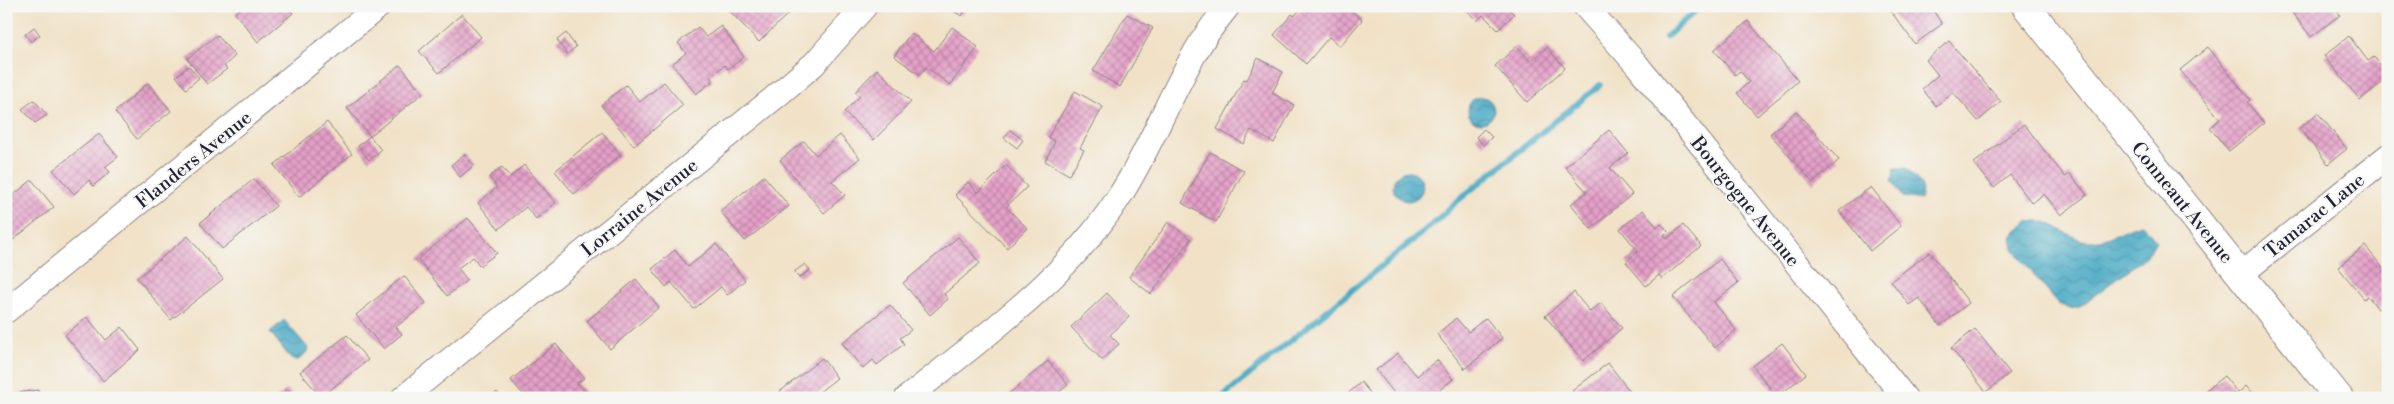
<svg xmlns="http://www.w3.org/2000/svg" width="2394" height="404" font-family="'Libre Bodoni',serif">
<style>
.water{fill:url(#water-waves);stroke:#346580}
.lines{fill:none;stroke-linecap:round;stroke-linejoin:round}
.stream{stroke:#45a8c4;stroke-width:6}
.building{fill:url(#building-cross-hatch)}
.street-casing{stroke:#8a8281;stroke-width:26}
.secondary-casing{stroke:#8a8281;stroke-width:30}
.street{stroke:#fff;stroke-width:24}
.secondary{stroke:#fff;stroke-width:28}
.labels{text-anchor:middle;stroke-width:4;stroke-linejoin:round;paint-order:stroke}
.street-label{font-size:19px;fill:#22223b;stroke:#f6f6f2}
</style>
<defs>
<pattern id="water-waves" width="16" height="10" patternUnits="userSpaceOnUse" patternTransform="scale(1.25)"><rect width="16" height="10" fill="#45a8c4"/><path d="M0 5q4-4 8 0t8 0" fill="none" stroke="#3988a0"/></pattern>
<pattern id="building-cross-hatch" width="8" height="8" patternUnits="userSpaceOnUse" patternTransform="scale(1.25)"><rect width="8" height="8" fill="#e5a0c8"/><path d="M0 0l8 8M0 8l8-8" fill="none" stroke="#b982a4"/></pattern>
</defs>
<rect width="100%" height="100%" fill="#f6f6f2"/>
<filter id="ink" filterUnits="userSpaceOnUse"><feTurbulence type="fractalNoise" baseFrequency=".02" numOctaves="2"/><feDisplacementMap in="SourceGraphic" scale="10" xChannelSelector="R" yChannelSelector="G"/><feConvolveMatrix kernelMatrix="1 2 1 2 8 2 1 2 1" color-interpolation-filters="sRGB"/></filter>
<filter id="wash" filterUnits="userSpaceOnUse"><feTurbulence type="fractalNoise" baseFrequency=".0096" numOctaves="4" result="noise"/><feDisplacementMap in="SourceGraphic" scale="20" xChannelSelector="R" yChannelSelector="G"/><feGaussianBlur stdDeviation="1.12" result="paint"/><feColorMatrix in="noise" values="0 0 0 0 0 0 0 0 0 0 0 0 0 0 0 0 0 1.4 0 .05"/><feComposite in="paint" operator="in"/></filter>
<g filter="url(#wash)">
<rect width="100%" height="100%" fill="#f1e2c7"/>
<!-- water -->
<g class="water">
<circle cx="1481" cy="110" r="13"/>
<polygon points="1895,168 1907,168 1922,186 1921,200 1903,197 1892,181"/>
<circle cx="1408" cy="186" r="15"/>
<path d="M2029,220L2031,222C2048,216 2066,236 2082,240C2105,245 2122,228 2142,224L2156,241L2147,256L2079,307L2070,309L2058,304L2013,249L2011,236Z"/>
<polygon points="284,320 308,348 307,352 299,360 291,359 270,332"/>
</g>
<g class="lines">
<!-- stream -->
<g class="stream">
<polyline points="1666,37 1701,6"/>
<polyline points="1221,398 1435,222 1455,203 1600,85"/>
</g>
</g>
<g id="blocks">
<!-- building -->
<g class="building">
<polygon points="243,6 287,6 293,13 258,42 235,13"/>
<polygon points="725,6 796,6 759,42"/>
<polygon points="944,6 967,6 962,16"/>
<polygon points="1304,6 1347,6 1362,20 1340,46 1329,37 1306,64 1274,35 1292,14 1294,16"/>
<polygon points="1463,6 1506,6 1514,14 1498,30 1483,15 1477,21"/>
<polygon points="1887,6 1930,6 1942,24 1915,44"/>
<polygon points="2287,6 2333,6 2340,15 2311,37"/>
<polygon points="462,14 481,37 439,73 419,51"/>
<polygon points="1127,14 1153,28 1120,87 1093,71"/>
<polygon points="1748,21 1798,81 1757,116 1737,93 1749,82 1740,71 1735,75 1714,50"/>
<polygon points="721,26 744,57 728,69 725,65 710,76 713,81 696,94 672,64 686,53 678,43 698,27 706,37"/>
<polygon points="34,27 40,35 31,42 25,34"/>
<polygon points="952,27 978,47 950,85 926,67 920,75 894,56 911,33 934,51"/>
<polygon points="566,33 576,47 567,54 557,40"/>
<polygon points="217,35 235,56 224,66 227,69 207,84 187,59"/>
<polygon points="2349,36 2368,61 2374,57 2388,74 2388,78 2360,100 2324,56"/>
<polygon points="1949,41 2001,102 1978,121 1953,92 1936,106 1922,89 1938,75 1926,60"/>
<polygon points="1517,46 1530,61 1547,47 1565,68 1527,102 1495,66"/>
<polygon points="2208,47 2250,100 2247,102 2264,123 2229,151 2210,128 2220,119 2180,70"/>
<polygon points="1258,58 1283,72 1272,93 1294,105 1274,143 1251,130 1244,144 1217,129 1244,79 1247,80"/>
<polygon points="400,65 423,93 370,136 347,108"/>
<polygon points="189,66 199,78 186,89 176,76"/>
<polygon points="877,69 911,102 874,140 844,112 860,96 855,92"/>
<polygon points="664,82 683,105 634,146 601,105 626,85 640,102"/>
<polygon points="148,83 171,111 137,139 115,112"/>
<polygon points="1075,91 1103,107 1080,148 1084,150 1069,175 1045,161 1055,142 1048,137"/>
<polygon points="34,100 47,115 35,123 22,109"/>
<polygon points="1796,111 1839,160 1813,183 1770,134"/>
<polygon points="2318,113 2347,149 2328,164 2299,128"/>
<polygon points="327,122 352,154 299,197 274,165"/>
<polygon points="2024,124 2065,177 2070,174 2087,195 2061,215 2044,194 2032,203 2010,175 1994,188 1974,163"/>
<polygon points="1484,129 1492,137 1483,145 1476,137"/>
<polygon points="1010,130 1023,140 1017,148 1004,138"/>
<polygon points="1609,130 1628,153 1610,168 1632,194 1591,229 1571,204 1587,192 1565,167"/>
<polygon points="602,132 621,155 574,194 555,171"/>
<polygon points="99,134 118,157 105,167 110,172 93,186 89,180 74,194 53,170"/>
<polygon points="840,135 860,158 832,181 845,195 824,213 780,160 804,141 816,155"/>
<polygon points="370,136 381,150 369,160 358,146"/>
<polygon points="1210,152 1244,171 1216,222 1182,203"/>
<polygon points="464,154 474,165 460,177 451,165"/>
<polygon points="524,165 556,203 536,219 526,207 499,229 478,203 497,187 489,177 502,167 510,177"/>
<polygon points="1006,165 1027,187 1006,207 1027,228 1007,248 955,195 968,182 978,193"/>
<polygon points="764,176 789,206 745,241 720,211"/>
<polygon points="254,179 276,206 222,249 200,223"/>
<polygon points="32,180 54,207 13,240 9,235 6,237 6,201"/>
<polygon points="1871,187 1901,226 1870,251 1839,211"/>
<polygon points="1643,210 1657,227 1661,224 1668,231 1664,235 1667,239 1683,225 1701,246 1662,279 1659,275 1646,286 1626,262 1638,251 1620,229"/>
<polygon points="468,218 497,253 480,266 473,257 458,268 467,280 447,296 418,259"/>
<polygon points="1168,222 1191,239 1151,294 1129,277"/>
<polygon points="188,236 223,279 171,320 137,278"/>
<polygon points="958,237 980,263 944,294 948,299 930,315 903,283"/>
<polygon points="716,244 745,280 727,295 721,287 694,309 671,282 666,287 652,269 675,250 688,267"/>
<polygon points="2365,246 2388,274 2388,301 2378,309 2368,296 2364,299 2338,267"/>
<polygon points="1930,252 1969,303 1940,326 1919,298 1909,305 1891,281"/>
<polygon points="1720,259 1738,283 1714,302 1736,330 1715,348 1673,297"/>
<polygon points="805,264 810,270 799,278 794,272"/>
<polygon points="404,276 426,303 396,327 402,334 384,349 356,315"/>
<polygon points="636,279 659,307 610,349 587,321"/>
<polygon points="1574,292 1590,312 1601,303 1622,328 1583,361 1545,316"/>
<polygon points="1107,293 1129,317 1110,335 1119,344 1102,360 1071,327"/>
<polygon points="890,305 911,330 900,338 904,344 877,365 873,360 863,369 842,343"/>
<polygon points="87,317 106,340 122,327 140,350 103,381 65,335"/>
<polygon points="1456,318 1468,332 1486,318 1502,338 1465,369 1437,334"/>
<polygon points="1975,329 2010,373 1986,392 1951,348"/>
<polygon points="347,335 368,360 321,397 300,372"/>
<polygon points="1782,343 1806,374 1777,397 1753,366"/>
<polygon points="556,344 584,378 577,383 586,393 579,398 571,398 566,392 559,398 526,398 511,380"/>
<polygon points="1398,353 1417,376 1437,360 1453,379 1430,398 1398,398 1376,370"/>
<polygon points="822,358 837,378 818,393 822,398 772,398"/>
<polygon points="1048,361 1068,385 1052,398 1004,398"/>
<polygon points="1608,363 1635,398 1577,398 1572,391"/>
<polygon points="2224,376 2238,393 2246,386 2256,398 2205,398 2202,393"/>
<polygon points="1361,382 1374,398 1343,398"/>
<polygon points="287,389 294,398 276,398"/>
<polygon points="38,390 39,396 47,394 47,398 6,398 6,395"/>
<polygon points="497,392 502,398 490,398"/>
</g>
</g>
</g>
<g filter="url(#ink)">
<use href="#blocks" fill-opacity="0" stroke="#8a8281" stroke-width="1"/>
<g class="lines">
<defs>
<g id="street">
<polyline points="1585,6 1637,65 1905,398"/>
<polyline points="2241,274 2388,156"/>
<polyline points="6,311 379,6"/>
<polyline points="403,398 774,98 814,64 865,6"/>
<path d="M907,398C983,337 1068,278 1121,194C1151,147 1170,94 1199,46C1207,32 1218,19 1228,6"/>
</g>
<polyline id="secondary" points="2026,6 2339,398"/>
</defs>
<!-- street casing -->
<use href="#street" class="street-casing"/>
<!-- secondary casing -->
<use href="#secondary" class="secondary-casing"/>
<!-- street -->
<use href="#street" class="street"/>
<!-- secondary -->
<use href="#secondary" class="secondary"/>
</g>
</g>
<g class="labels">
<!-- street labels -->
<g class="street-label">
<text transform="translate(193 159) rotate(-39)" y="7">Flanders Avenue</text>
<text transform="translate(1746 201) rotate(51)" y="7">Bourgogne Avenue</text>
<text transform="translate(2183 202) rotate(51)" y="7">Conneaut Avenue</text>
<text transform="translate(639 207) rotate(-39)" y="7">Lorraine Avenue</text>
<text transform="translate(2314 215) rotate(-39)" y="7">Tamarac Lane</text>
</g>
</g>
<!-- margin -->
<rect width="2394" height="404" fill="none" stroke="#f6f6f2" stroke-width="25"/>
</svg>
